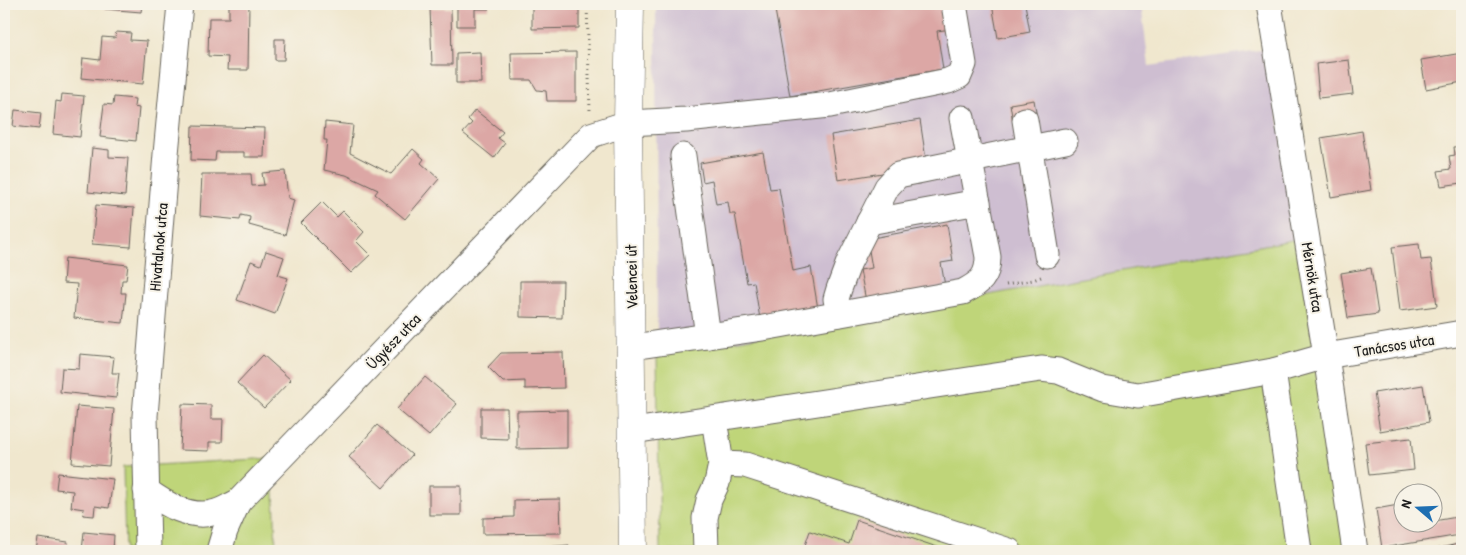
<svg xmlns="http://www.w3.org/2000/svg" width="1466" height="555" font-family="'Patrick Hand',sans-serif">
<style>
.industrial{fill:#cebed1}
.green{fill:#bfd579;stroke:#6e784a}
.building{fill:#dca7a5}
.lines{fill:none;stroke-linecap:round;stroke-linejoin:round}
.minor-casing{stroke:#66635a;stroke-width:27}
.major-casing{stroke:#66635a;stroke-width:29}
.path{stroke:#66635a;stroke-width:3;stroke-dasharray:1 4;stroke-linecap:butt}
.minor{stroke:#fff;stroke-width:25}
.major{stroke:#fff;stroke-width:28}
.labels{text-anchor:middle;stroke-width:4;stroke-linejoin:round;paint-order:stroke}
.street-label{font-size:16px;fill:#1c1c1c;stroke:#f7f3e8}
</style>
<rect width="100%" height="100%" fill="#f7f3e8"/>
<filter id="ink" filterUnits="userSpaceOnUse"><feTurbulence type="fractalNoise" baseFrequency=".02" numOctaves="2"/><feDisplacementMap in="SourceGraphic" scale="10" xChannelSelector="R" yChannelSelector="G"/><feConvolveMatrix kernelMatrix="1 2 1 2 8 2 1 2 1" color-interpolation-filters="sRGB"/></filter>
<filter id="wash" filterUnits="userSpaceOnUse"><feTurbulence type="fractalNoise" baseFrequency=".0096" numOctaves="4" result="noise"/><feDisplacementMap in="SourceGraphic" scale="20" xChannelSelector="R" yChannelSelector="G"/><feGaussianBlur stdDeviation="1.12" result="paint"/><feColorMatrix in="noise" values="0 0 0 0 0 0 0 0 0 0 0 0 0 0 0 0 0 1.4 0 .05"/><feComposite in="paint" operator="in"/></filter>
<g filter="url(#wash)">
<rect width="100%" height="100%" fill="#f0e7ce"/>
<!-- industrial -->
<polygon class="industrial" points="656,4 1141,4 1149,66 1267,49 1298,239 657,355"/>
<!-- green -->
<g class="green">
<polygon points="1298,239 1346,551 660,551 657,355"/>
<polygon points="273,458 276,551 125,551 123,467"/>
</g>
<g id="blocks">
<!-- building -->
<g class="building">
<polygon points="105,4 142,4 141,12 105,9"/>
<polygon points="229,4 249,4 248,70 227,70 228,57 208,56 209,18 229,18"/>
<polygon points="457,4 489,4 489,9 475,9 475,26 457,26"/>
<polygon points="532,4 579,4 579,28 532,29"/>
<polygon points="774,4 947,4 951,29 937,31 943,69 790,96"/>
<polygon points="992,4 1025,4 1030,32 998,38"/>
<polygon points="430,8 451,8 452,65 432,65"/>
<polygon points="116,32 131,33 130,40 147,41 143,84 81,78 83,58 100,60 102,37 115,38"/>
<polygon points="275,39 285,39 284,60 275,60"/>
<polygon points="480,52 481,83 456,83 456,53"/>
<polygon points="576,52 576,101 547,101 546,91 537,90 531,80 512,80 511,53"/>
<polygon points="1462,53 1462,82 1426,89 1421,60"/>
<polygon points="1349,60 1353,94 1319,98 1316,64"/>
<polygon points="62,94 84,96 80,137 53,134 56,101 61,102"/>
<polygon points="114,97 135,99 134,107 139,108 136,141 100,137 104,104 113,105"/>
<polygon points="1034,100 1037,118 1013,122 1010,104"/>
<polygon points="15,110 41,113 39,129 13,126"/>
<polygon points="475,110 503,132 498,138 505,143 494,158 463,133 472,123 468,119"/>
<polygon points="920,120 927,166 838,180 831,135"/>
<polygon points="325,122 353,125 350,153 391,174 413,149 424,159 421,163 439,179 405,219 375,194 378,190 346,175 324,170 327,140 324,140"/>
<polygon points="192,126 265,128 264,157 244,157 244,152 216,152 215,161 191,160"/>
<polygon points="1362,131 1371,190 1331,197 1321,138"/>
<polygon points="1462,146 1462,183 1441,186 1438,171 1451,169 1449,156 1455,155 1454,147"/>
<polygon points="92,148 109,150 109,157 128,158 125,196 88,192"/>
<polygon points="763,152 770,189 779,188 793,271 811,267 818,309 760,319 754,282 747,283 735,214 730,214 728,202 716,204 712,180 703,182 700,163"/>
<polygon points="285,171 288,198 294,200 285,235 249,225 250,217 241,215 240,220 200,216 202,174 251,174 252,186 264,185 262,173"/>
<polygon points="322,202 337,217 343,211 364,232 356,241 370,255 351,273 301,223"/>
<polygon points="96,205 134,208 131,247 92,244"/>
<polygon points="947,224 953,261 941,263 945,286 866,301 860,270 872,268 867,239"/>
<polygon points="1419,244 1421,260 1431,259 1437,306 1400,311 1392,247"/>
<polygon points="266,251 284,257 278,275 288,278 275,314 237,300 251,261 261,265"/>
<polygon points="65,258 128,265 126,280 122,280 121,293 126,293 123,323 74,318 77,284 63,283"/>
<polygon points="1371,268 1378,314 1348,318 1341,273"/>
<polygon points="520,281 563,281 562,318 520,317"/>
<polygon points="563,352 564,388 525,389 525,381 503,382 488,367 501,353"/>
<polygon points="80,354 114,357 112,373 119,373 116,398 60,392 62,368 79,369"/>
<polygon points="263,355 291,380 264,408 237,383"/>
<polygon points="425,377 457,404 429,436 397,409"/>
<polygon points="1423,385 1429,422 1380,431 1374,393"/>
<polygon points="182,404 211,405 211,419 223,419 222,442 209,442 209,451 180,450"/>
<polygon points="77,406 114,409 109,466 72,463"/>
<polygon points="481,408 507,408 508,439 481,438"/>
<polygon points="567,410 567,448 517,449 517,411"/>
<polygon points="377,425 412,455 383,488 349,457"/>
<polygon points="1411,438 1414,470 1369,475 1365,443"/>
<polygon points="58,473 113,479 109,508 95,506 94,516 83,515 84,509 71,507 73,491 56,489"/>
<rect x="429" y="486" width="32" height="29"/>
<polygon points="560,499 561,533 483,534 483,518 514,517 514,500"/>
<polygon points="1404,504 1404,522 1434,522 1434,521 1457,517 1460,535 1382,548 1376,509"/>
<polygon points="857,520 949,551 803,551 810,531 849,544"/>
<polygon points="84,532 114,535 113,551 82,551"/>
<polygon points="38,538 68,542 67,551 36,551"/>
<polygon points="1462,543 1462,551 1437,551 1436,549"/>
<polygon points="569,545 569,551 545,551 545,547"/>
</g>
</g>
</g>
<g filter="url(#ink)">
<use href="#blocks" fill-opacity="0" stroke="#66635a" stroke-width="1"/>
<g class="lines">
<defs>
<g id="minor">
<polyline points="1269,4 1326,356 1355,551"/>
<polyline points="1025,120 1047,255"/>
<polyline points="683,156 708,336"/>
<polyline points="869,222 978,202"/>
<polyline points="839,314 836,299 839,289 849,262 887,187 898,175 1065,141"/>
<path d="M632,347L763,328L963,292C980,283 988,277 988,257L962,118"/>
<polyline points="1273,371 1299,551"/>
<polyline points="633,431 1041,369 1058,371 1103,389 1138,395 1273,371 1326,356 1462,333"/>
<polyline points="721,464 745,465 1009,551"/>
<path d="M146,490C165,504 191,520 216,512C223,510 231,505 238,502L591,135L628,123L686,120L830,105L948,81L959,76L964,64L954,4"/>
<polyline points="148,551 145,416 166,154 180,4"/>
<polyline points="219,551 225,531 238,502"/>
<polyline points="706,551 705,518 709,500 717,483 721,464 714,419"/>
</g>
<polyline id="major" points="630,4 628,123 633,551"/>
</defs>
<!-- minor casing -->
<use href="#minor" class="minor-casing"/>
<!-- major casing -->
<use href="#major" class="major-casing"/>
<!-- path -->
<g class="path">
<polyline points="587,4 590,111"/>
<polyline points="1006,285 1033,280 1041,277"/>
</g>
<!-- minor -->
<use href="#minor" class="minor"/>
<!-- major -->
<use href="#major" class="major"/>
</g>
</g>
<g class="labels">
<!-- street labels -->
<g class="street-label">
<text transform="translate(158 247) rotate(-85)" y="6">Hivatalnok utca</text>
<text transform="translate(631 277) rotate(-91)" y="6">Velencei út</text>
<text transform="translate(1313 277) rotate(81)" y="6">Mérnök utca</text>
<text transform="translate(393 341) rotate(-46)" y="6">Ügyész utca</text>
<text transform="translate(1394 345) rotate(-9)" y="6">Tanácsos utca</text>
</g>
</g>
<!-- margin -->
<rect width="1466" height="555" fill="none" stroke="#f7f3e8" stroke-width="20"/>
<!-- north arrow -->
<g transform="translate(1418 508) rotate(289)"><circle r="24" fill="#f7f3e8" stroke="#9f9d96"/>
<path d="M0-4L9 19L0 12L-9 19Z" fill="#1f6fb2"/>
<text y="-8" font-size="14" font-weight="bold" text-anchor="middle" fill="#1c1c1c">N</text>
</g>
</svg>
